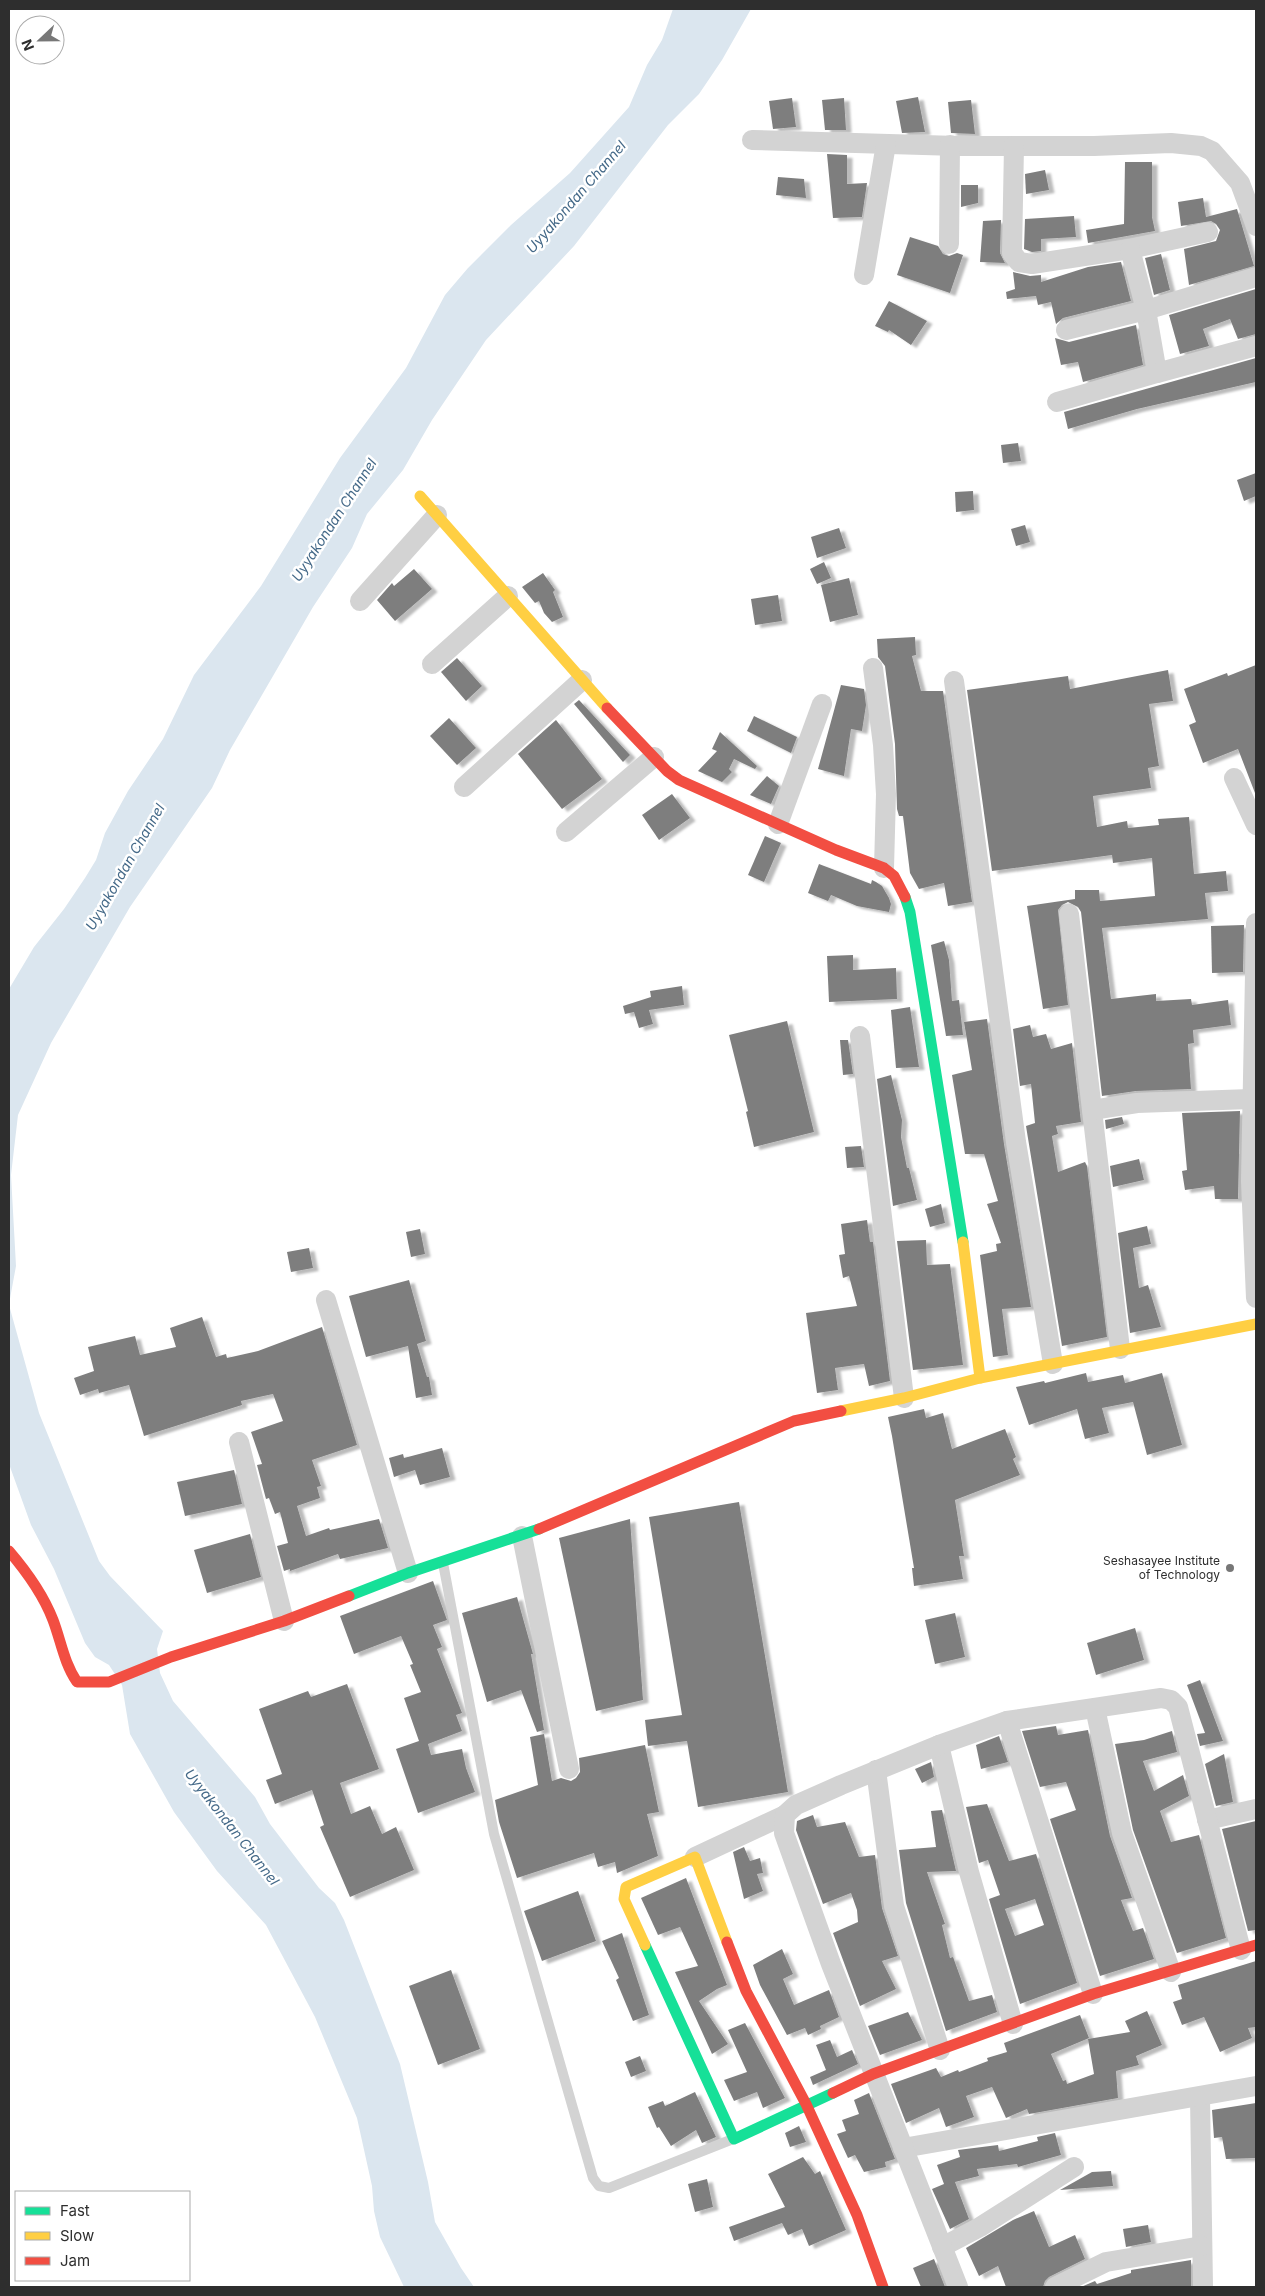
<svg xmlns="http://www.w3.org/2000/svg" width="1265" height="2296" font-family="Inter,sans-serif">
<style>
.water{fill:#dbe6ef}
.building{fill:#7e7e7e;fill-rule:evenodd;filter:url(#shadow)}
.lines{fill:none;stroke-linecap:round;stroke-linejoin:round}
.lane{stroke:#d3d3d3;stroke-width:10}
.street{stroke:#d3d3d3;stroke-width:20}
.fast{stroke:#16e098;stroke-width:11}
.slow{stroke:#ffcf43;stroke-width:11}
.jam{stroke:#f24e42;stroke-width:11}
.poi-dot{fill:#777;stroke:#fff;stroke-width:2}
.labels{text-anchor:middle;stroke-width:5;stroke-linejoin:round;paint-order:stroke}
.poi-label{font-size:12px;fill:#2e2e2e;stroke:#fff;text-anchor:end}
.water-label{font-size:14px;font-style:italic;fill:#446988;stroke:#fff}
</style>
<defs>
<filter id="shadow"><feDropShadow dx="5.5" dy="3" stdDeviation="1" flood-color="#0004"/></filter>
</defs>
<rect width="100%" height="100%" fill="#fff"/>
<!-- water -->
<g class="water">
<polygon points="673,9 751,9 722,60 699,94 668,125 574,246 486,340 432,420 403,470 367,514 352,548 313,607 230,750 212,788 130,907 51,1043 18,1115 11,1175 16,1266 9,1304 9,989 34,947 64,909 85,878 96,860 105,833 128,791 163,739 194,675 261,586 340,458 406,368 445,295 468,268 511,225 570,173 629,107 647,65 662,40"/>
<polygon points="9,1305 39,1413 99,1561 110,1576 163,1631 157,1649 160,1673 173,1701 255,1797 270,1824 319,1888 335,1903 344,1920 400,2064 428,2182 435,2222 461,2268 474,2287 404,2287 380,2237 374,2211 372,2186 357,2118 315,2017 266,1925 217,1871 174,1812 130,1734 122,1685 109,1665 95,1657 85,1643 54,1569 31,1525 9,1464"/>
</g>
<!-- building -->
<g class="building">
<polygon points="918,97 925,132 902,133 896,101"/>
<polygon points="792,98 796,127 773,129 769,101"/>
<polygon points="844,98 846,130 825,130 822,100"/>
<polygon points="971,100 975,134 951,133 948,102"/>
<polygon points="827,154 847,155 847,184 867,183 862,217 833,218"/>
<polygon points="1125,162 1152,162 1152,217 1155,231 1088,243 1086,230 1124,224"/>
<polygon points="1045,170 1049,190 1026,194 1025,174"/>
<polygon points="778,177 804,179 806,198 776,195"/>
<polygon points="961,185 978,185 978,203 961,207"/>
<polygon points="1203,198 1206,217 1237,209 1254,266 1189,285 1184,249 1216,241 1220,230 1216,224 1211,221 1181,226 1178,202"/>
<polygon points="1074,216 1076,237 1041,239 1041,251 1032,252 1024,249 1025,219"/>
<polygon points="1001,220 1000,253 1005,263 980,262 983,221"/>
<polygon points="910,237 938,246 943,254 949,256 957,253 963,255 950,293 897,275"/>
<polygon points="1161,254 1170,290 1154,295 1145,258"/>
<polygon points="1121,262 1131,301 1063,318 1056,324 1051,302 1038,305 1036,296 1007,299 1006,292 1015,289 1013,272 1030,276 1041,275 1041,282 1088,267"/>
<polygon points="1256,289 1256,334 1238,339 1230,319 1203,329 1209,346 1180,354 1169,315"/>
<polygon points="889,301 927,321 911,345 889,330 888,332 875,326"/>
<polygon points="1136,325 1143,365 1083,382 1078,362 1061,365 1055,338 1069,342"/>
<polygon points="1256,358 1256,382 1137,409 1068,429 1064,412"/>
<polygon points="1018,443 1021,461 1003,463 1001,445"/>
<polygon points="1256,473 1256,496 1244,501 1237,480"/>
<polygon points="973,491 974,510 956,512 955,492"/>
<polygon points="1025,525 1030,542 1016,546 1011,529"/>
<polygon points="839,528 846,548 817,558 811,537"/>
<polygon points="824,562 831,578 817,584 810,569"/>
<polygon points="414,569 432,589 395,621 377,600 392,583 394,586"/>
<polygon points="543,573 555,590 553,592 563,617 552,622 544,613 539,601 535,603 522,587"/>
<polygon points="849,578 858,615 830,622 821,585"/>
<polygon points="778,595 782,621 755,625 751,599"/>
<polygon points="915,637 916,655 912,656 921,691 943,691 972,902 948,906 944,883 919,889 910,873 903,816 899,816 897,809 895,744 885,666 878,657 877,639"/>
<polygon points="457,658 482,686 466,701 441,672"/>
<polygon points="1256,665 1256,793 1255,793 1238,749 1203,763 1189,725 1196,722 1184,689 1227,673 1228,676"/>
<polygon points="1168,670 1173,701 1149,704 1159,766 1148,768 1151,788 1093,796 1097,827 1127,821 1128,828 1159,825 1158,819 1189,817 1194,874 1226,871 1228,891 1205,893 1208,919 1102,928 1111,999 1156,994 1156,1001 1191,999 1192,1005 1228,1000 1231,1025 1193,1030 1194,1043 1188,1044 1191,1089 1136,1091 1102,1096 1081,912 1078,907 1068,902 1062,905 1058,910 1068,1005 1043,1009 1027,906 1075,899 1075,890 1099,890 1100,901 1155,896 1152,858 1113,863 1112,855 992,871 967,690 1068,676 1070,689"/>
<polygon points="841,685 864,689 866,705 862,731 851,729 844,776 818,769"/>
<polygon points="579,700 630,755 623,762 574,704"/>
<polygon points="754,716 797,737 791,753 747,731"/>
<polygon points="449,718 476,748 457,765 430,736"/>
<polygon points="556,720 602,779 562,809 518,754"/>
<polygon points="720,732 757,766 755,769 734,759 729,769 732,772 722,782 698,771 717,751 712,749"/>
<polygon points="767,776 779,786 771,804 750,795"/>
<polygon points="672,794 690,818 659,840 642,815"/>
<polygon points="765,836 781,843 764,882 748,875"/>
<polygon points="819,864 871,884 872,880 876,882 882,886 889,898 891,904 889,912 857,906 831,895 828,901 808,893"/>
<polygon points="1244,925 1243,972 1212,973 1211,926"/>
<polygon points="944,941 949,960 952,1001 959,1000 963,1035 946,1036 931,945"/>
<polygon points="853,955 853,970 896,968 897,999 829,1002 827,956"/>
<polygon points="682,986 684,1005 649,1010 653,1024 639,1028 634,1012 625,1014 623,1006 651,997 650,991"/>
<polygon points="910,1007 919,1067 896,1068 891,1010"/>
<polygon points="987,1019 1004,1144 1031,1307 1002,1309 1008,1355 993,1357 980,1255 997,1251 996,1244 1001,1243 987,1204 998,1201 984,1154 965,1154 952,1075 972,1070 964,1022"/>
<polygon points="787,1021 814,1132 754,1147 746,1112 748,1111 729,1035"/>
<polygon points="1030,1025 1033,1037 1046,1034 1051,1049 1072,1043 1081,1122 1056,1126 1058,1134 1052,1136 1058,1172 1085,1162 1087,1166 1107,1337 1062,1346 1026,1126 1035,1123 1031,1084 1020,1086 1013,1029"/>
<polygon points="840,1040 848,1040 853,1074 843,1075"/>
<polygon points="891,1075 902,1120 901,1137 907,1168 909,1168 917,1200 893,1206 877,1079"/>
<polygon points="1240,1111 1238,1199 1215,1199 1214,1186 1185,1190 1182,1171 1187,1170 1182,1113"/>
<polygon points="1122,1117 1124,1124 1106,1129 1105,1120"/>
<polygon points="861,1146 864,1167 847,1168 845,1147"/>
<polygon points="1139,1159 1144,1180 1113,1187 1110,1166"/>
<polygon points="941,1204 945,1223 930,1227 925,1209"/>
<polygon points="867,1220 870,1242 873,1242 890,1381 869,1386 864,1364 835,1368 838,1390 817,1393 806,1313 857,1306 849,1276 843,1278 839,1255 845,1254 841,1224"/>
<polygon points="1147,1226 1151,1244 1133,1248 1139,1288 1148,1285 1161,1327 1130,1333 1118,1233"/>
<polygon points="420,1229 425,1254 411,1257 406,1232"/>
<polygon points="926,1240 927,1265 950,1264 963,1365 913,1370 897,1241"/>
<polygon points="309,1248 313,1268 291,1272 287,1252"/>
<polygon points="409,1280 426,1341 417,1344 427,1377 429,1377 432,1395 416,1398 408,1346 366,1357 349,1296"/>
<polygon points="202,1317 216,1357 226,1354 227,1358 258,1351 322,1327 357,1445 312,1460 321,1486 317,1487 320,1498 297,1506 306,1536 329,1528 330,1530 379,1519 388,1548 340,1559 338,1554 290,1571 290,1569 284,1571 277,1546 288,1543 280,1512 275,1514 269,1498 266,1499 257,1465 262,1464 251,1432 283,1421 273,1394 241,1401 242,1405 144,1436 129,1385 99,1393 98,1389 80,1395 74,1378 94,1371 88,1347 135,1336 140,1355 176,1347 170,1328"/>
<polygon points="1086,1373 1088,1382 1123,1375 1125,1383 1162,1373 1182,1445 1147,1455 1133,1402 1102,1408 1109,1433 1085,1439 1077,1409 1029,1425 1016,1387 1044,1381 1045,1383"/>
<polygon points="924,1409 926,1418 943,1413 952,1449 1005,1429 1016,1457 1013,1459 1020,1475 955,1500 964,1556 959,1556 963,1579 914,1586 912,1568 914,1568 892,1436 888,1417"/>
<polygon points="442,1448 450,1477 420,1485 415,1470 394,1477 389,1458 403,1454 404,1458"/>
<polygon points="234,1470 242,1504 185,1516 177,1482"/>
<polygon points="739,1502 788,1792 698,1807 687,1741 648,1746 645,1720 682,1715 649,1517"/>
<polygon points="630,1519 643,1700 596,1711 559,1538"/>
<polygon points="250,1534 261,1577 207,1593 194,1550"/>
<polygon points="433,1581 447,1620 433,1625 442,1647 437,1649 462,1713 456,1715 462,1731 428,1744 431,1755 462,1749 466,1768 475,1792 418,1813 396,1749 419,1741 404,1698 421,1692 410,1665 413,1664 401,1636 354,1654 340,1616"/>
<polygon points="517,1597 533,1654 531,1654 544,1730 537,1732 521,1690 487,1702 462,1613"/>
<polygon points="955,1613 965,1657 935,1664 925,1620"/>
<polygon points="1135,1628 1144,1660 1096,1675 1087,1643"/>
<polygon points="1200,1680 1223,1741 1200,1746 1197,1734 1205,1733 1187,1685"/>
<polygon points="347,1684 379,1769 340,1783 351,1814 370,1806 382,1834 396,1827 414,1870 350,1897 320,1827 324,1825 312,1790 275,1804 266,1780 282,1774 259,1709 308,1691 311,1697"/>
<polygon points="1056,1726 1058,1735 1088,1730 1110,1836 1132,1898 1121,1900 1133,1931 1143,1928 1154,1959 1100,1976 1050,1819 1076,1810 1066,1782 1040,1787 1022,1731"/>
<polygon points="1172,1731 1177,1752 1143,1761 1154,1791 1183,1775 1189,1796 1160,1811 1171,1842 1199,1835 1226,1938 1177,1953 1133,1830 1115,1744 1144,1740"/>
<polygon points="544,1734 552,1781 561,1778 571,1781 576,1778 580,1772 579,1758 645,1745 659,1812 647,1814 658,1856 617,1873 615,1862 598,1867 594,1853 517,1878 499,1822 495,1800 538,1785 530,1737"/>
<polygon points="999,1736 1008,1762 981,1769 976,1745"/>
<polygon points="1224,1754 1233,1802 1216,1806 1205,1764"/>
<polygon points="931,1762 934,1777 922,1783 915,1769"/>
<path d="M987,1804L1009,1861L1036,1854L1077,1983L1020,2004L989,1899L1000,1895L988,1860L979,1863L966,1807ZM1035,1899L1044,1925L1015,1936L1005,1909Z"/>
<polygon points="942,1810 956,1871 927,1872 945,1924 942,1925 950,1958 953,1957 969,2001 992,1995 997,2012 946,2031 906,1903 899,1850 936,1847 931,1811"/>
<polygon points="813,1815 817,1827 845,1822 859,1857 875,1855 882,1908 898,1956 882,1961 896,1989 860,2006 833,1933 858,1922 857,1910 851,1893 823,1904 796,1830 797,1821"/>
<polygon points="1256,1821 1256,1930 1248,1931 1222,1829"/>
<polygon points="744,1847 750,1861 760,1858 763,1873 757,1874 763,1891 744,1899 733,1852"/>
<polygon points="686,1878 727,1985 717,1989 699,2001 728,2044 712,2054 675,1972 698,1966 680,1927 658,1935 641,1898"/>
<polygon points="578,1891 596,1941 542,1961 524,1911"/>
<polygon points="622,1933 649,2015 633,2021 616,1980 619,1978 602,1941"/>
<polygon points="782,1949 793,1974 783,1979 794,2005 829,1990 839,2017 820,2026 821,2029 808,2035 805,2028 787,2035 760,1985 753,1965"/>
<polygon points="1256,1961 1256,2027 1248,2028 1252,2038 1220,2052 1204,2017 1182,2025 1173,2002 1182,1999 1178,1985"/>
<polygon points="451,1970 480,2049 438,2065 409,1986"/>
<polygon points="1147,2011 1162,2045 1136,2056 1139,2065 1116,2071 1118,2098 1029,2114 1027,2109 1006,2118 992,2087 966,2096 974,2117 946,2127 939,2108 906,2123 891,2084 936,2068 941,2077 958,2070 959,2072 988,2061 987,2058 1007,2052 1004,2043 1080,2015 1089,2038 1051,2054 1063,2081 1066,2080 1067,2084 1094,2074 1088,2039 1130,2032 1125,2021"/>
<polygon points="908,2012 922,2040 880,2055 868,2026"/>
<polygon points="745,2023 785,2098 763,2108 757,2092 734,2101 724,2080 747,2072 728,2030"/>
<polygon points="830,2040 837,2057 852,2050 858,2064 813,2085 810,2077 826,2070 816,2045"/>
<polygon points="640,2056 646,2071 631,2077 625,2062"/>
<polygon points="695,2092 716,2137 702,2143 696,2130 671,2146 659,2127 657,2128 648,2107 663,2101 665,2106"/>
<polygon points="869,2093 895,2159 885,2162 886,2167 864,2172 855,2155 848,2158 837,2134 846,2131 842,2120 859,2114 854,2100"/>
<polygon points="1256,2103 1256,2158 1226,2159 1222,2137 1214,2138 1212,2110"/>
<polygon points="799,2126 806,2142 790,2147 785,2133"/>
<polygon points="1055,2133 1061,2155 1018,2167 1017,2164 977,2169 979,2176 955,2182 969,2219 950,2229 932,2189 944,2184 937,2165 960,2157 958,2150 998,2145 999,2151 1038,2141 1037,2137"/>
<polygon points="803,2157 815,2174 820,2171 846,2230 809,2246 802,2229 788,2235 782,2223 734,2241 729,2227 785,2207 768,2174"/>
<polygon points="1111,2171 1113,2186 1060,2190 1092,2172"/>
<polygon points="707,2179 713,2207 695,2212 688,2184"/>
<polygon points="1034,2211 1049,2247 1075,2235 1085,2259 1049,2277 1045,2281 1043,2287 1006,2287 998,2266 979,2276 966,2248 1013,2220"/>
<polygon points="1148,2225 1151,2242 1126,2247 1123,2229"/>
<polygon points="934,2259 945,2287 921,2287 913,2268"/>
<polygon points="1191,2260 1191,2287 1081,2287 1095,2281 1097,2284 1131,2273 1131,2270"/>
</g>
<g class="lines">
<!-- lane -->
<polyline class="lane" points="443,1563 494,1834 593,2178 599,2186 609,2188 733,2139"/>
<!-- street -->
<g class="street">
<polyline points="752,140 957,146 1094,146 1171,143 1201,146 1212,151 1240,183 1256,226"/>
<polyline points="1014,146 1012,253 1019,262 1032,264 1130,249 1208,232"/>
<polyline points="949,244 950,145"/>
<polyline points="1130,249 1146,310 1157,373 1256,346"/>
<polyline points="864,275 886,144"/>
<polyline points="1066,330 1146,310 1256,277"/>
<polyline points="1057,402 1157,373"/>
<polyline points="360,601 437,515"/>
<polyline points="432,664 508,596"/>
<polyline points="873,668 883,745 886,794 884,868"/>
<polyline points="954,681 1016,1142 1053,1364"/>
<polyline points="1234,778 1256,825"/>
<polyline points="464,787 582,680"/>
<polyline points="778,824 822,704"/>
<polyline points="566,832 654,757"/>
<polyline points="1069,914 1120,1349"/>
<polyline points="1256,923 1251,1181 1256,1298"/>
<polyline points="860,1036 904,1398"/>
<polyline points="1092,1110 1137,1103 1251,1099"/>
<polyline points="326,1300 408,1573"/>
<polyline points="239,1442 284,1621"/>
<polyline points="522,1536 569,1769"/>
<polyline points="1095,1708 1122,1833 1171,1972"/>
<polyline points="1007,1721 1093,1994"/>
<polyline points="939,1745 969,1872 1013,2024"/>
<polyline points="876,1770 894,1906 940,2050"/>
<polyline points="1207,1820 1256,1809"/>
<polyline points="695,1857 785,1815"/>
<polyline points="1200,2097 1203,2287"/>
<polyline points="903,2148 1256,2086"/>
<polyline points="942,2247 980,2227 1074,2167"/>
<polyline points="958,2287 831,1964 784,1833 785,1815 796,1805 841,1785 939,1745 1007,1721 1161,1698 1171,1700 1178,1707 1241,1950"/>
<polyline points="1055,2287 1106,2262 1202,2246"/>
</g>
<!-- fast -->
<g class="fast">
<polyline points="905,897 910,912 963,1242"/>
<polyline points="349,1596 408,1573 539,1529"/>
<polyline points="645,1945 734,2139 833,2093"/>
</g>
<!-- slow -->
<g class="slow">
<polyline points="420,496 607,708"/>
<polyline points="963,1242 980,1378"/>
<polyline points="841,1411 904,1398 980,1378 1256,1324"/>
<polyline points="645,1945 624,1899 626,1887 695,1857 727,1942"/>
</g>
<!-- jam -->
<g class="jam">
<polyline points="607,708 667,771 679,780 836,850 884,868 894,876 905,897"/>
<polyline points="539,1529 794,1421 841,1411"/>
<path d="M9,1551C27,1572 43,1594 53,1620C61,1641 64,1663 77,1682H109L171,1657L284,1621L349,1596"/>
<polyline points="727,1942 746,1991 806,2104 857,2215 883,2287"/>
<polyline points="833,2093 873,2074 1093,1994 1256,1945"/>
</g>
</g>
<!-- markers -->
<circle class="poi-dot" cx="1230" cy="1568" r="5"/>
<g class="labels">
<!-- poi labels -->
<g class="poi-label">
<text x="1220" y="1565">Seshasayee Institute<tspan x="1220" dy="14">of Technology</tspan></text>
</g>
<!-- water labels -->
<g class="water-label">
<text transform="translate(576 197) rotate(-49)" y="5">Uyyakondan Channel</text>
<text transform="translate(334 520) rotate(-57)" y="5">Uyyakondan Channel</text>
<text transform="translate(125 867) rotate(-60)" y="5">Uyyakondan Channel</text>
<text transform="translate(232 1827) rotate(52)" y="5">Uyyakondan Channel</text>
</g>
</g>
<!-- border -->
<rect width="1265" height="2296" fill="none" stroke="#2e2e2e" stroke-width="20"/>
<!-- legend -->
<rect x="15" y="2191" width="175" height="90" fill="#ffffff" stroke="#ababab"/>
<rect x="25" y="2207" width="25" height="8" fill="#16e098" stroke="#ababab"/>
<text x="60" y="2216" font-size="15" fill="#2e2e2e">Fast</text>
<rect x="25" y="2232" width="25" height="8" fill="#ffcf43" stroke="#ababab"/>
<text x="60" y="2241" font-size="15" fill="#2e2e2e">Slow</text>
<rect x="25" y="2257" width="25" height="8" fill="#f24e42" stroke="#ababab"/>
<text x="60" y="2266" font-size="15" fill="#2e2e2e">Jam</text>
<!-- north arrow -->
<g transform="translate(40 40) rotate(248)"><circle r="24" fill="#ffffff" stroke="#ababab"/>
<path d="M0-4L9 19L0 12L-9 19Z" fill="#777777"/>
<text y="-8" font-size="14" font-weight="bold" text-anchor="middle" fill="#2e2e2e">N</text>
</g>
</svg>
